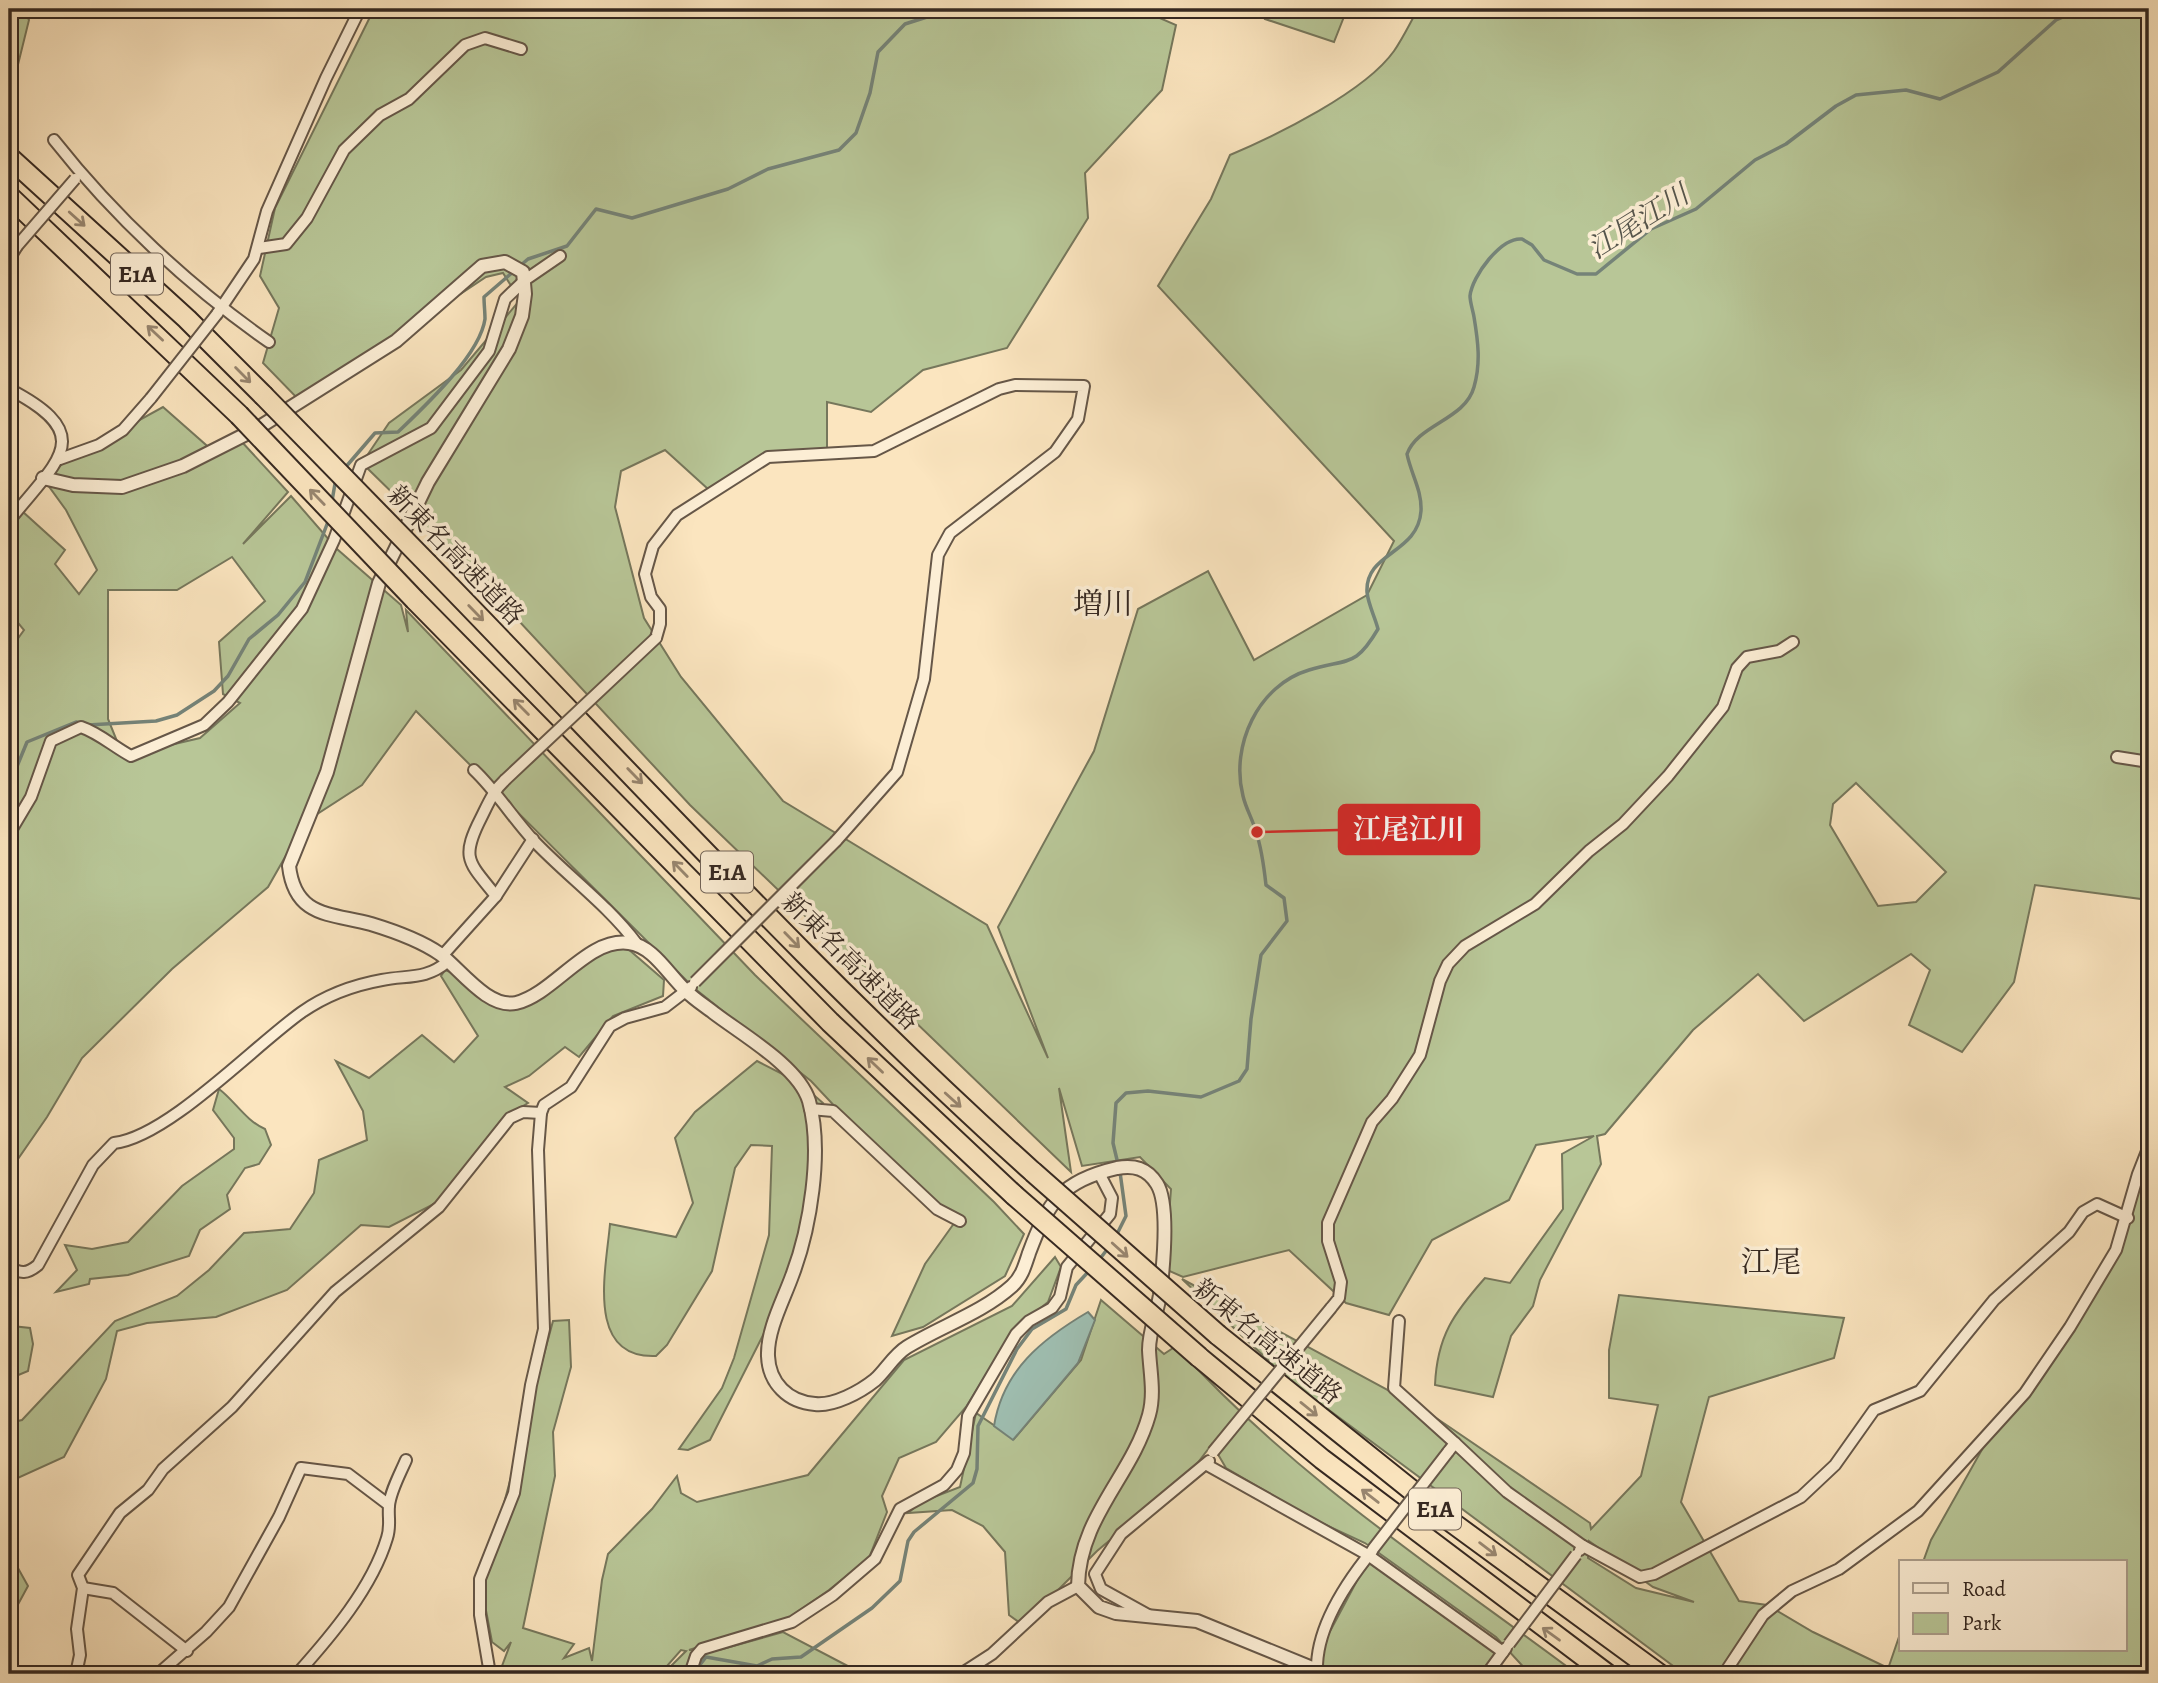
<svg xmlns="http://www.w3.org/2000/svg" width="2158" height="1683" font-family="Alegreya,'Noto Serif JP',serif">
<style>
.green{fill:#b8c697;stroke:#76775c;stroke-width:2;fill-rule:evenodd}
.water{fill:#9fbfb2;stroke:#758378;stroke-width:2}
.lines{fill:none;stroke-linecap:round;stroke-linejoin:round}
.stream{stroke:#758378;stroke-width:3.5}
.minor-casing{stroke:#665748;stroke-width:14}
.tertiary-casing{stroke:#665748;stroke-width:16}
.motorway-casing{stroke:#352821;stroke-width:23}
.minor{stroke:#fceed5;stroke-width:10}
.tertiary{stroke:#fceed5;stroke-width:12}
.motorway{stroke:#fbe5bf;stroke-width:19}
.minor-bridge-casing{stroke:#665748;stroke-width:14;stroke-linecap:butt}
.motorway-bridge-casing{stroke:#352821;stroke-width:23;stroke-linecap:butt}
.minor-bridge{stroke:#fceed5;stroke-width:10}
.motorway-bridge{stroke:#fbe5bf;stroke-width:19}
.oneway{stroke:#988670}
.labels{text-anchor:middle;stroke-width:7;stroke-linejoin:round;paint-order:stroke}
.shield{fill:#fceed5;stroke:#716357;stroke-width:2}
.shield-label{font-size:24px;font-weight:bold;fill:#352821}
.street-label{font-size:26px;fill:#352821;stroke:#fceed5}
.water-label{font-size:28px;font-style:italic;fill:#55554c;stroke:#fceed5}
.quarter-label{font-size:30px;fill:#352821;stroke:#fceed5}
.leader{fill:none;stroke:#d62828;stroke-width:2.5}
.callout-dot{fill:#d62828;stroke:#fceed5;stroke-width:2.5}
.callout{fill:#d62828;stroke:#d62828;stroke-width:2.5}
.callout-label{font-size:28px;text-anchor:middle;font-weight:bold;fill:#fff}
</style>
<rect width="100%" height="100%" fill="#fbe5bf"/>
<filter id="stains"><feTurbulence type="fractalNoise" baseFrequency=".00286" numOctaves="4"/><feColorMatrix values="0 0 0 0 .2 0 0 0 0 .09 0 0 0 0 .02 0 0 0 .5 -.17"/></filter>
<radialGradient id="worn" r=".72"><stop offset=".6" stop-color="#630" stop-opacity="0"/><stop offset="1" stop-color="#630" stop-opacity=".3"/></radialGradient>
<!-- green -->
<g class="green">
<polygon points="9,9 23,9 29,20 9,101"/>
<path d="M417,9H1139L1176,25L1162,90L1085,173L1088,218L1007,348L923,370L871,412L827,402V448L768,457L708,489L665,450L621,471L615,507L644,618L681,677L783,801L987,925L1048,1058L998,927L1094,751L1138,609L1208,571L1254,660L1367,595L1394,541L1158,286L1211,199L1230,155C1277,135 1365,92 1394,51C1403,38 1410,23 1418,9H2149V900L2035,885L2014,982L1962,1052L1909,1025L1930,970L1911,954L1804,1021L1758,974L1693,1030L1605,1134L1597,1136L1601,1164L1540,1280L1533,1306L1511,1336L1493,1397L1435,1385C1437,1336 1454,1313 1485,1278L1510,1283L1563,1209L1562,1154L1594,1136L1536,1145L1509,1200L1432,1240L1389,1315L1346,1303L1289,1250L1183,1277L1165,1269L1171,1189L1140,1157L1082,1166L1059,1088L1071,1172L690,805L440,536L436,537L420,526L411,511L362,463L389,423L461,370L520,300L503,273L486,277L300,401L263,363L279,308L260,276L275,208L370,17L410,15ZM1856,783L1946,872L1916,902L1878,906L1830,825L1833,804Z"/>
<polygon points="1268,9 1347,9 1334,42 1265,19"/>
<path d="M163,407L213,451L241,441L288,492L243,544L291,496L337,549L401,605L408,632L406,610L755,975L994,1202L1024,1234L1005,1276L923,1327L892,1336L925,1264L955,1222L888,1163L811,1081L694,988L416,711L362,785L305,822L268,887L172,969L82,1058L47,1117L9,1172V651L24,630L9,612V527L23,512L65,550L55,564L79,594L97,570L66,510L45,481L65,461ZM232,557L265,601L219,642L223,694L240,703L200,738L123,756L108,719V590H177Z"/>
<polygon points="620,942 664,980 663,996 613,1016 579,1057 565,1047 529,1076 505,1087 528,1103 503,1118 438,1202 389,1227 361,1225 287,1290 216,1317 147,1323 117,1331 106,1379 64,1457 9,1482 9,1423 22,1420 115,1321 177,1296 209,1270 244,1233 290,1229 314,1193 319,1160 367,1140 363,1111 336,1061 369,1078 422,1035 454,1062 478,1036 441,976 445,970 467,978 507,1007"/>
<path d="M757,1061L800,1083L823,1103L810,1116L807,1224L791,1280L710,1440L688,1450L679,1449L722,1388L734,1358L769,1235L772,1146L751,1145L735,1168L712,1271L667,1345L656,1356C585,1359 606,1270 610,1224L676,1237L693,1203L675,1138L695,1112Z"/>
<path d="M219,1089C235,1101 246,1121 265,1129L271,1145L259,1164L245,1168L227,1195L230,1209L200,1230L189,1256L128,1275L90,1279L89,1284L56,1292L77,1270L65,1245L92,1249L128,1242L182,1186L234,1149V1138L213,1110Z"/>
<polygon points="2149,1167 2149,1674 1891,1674 1889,1666 1901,1631 1901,1650 2125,1650 2125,1562 1923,1562 1931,1540 1993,1430 2084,1313"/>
<polygon points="1055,1257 1061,1267 1048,1302 1014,1330 966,1407 936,1442 899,1458 882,1496 887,1512 869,1558 829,1590 787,1619 689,1650 719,1650 783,1632 863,1674 663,1674 686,1651 681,1650 660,1674 499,1674 511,1642 504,1651 492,1642 484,1600 486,1570 553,1321 569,1320 571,1367 553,1432 555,1476 523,1628 574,1644 564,1658 589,1648 592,1661 602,1580 608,1554 652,1509 677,1476 681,1493 697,1502 808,1475 904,1360 1012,1306"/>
<path d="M1182,1279L1423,1409L1590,1523L1591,1529L1641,1476L1658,1405L1609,1398V1350L1619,1295L1844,1318L1834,1358L1709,1397L1681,1502L1739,1601L1767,1605L1813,1632L1886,1667L1888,1674H1684L1290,1381ZM1589,1541L1653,1587L1694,1602L1636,1588L1588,1558Z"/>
<path d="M1101,1300L1164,1354L1176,1346C1292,1475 1439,1571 1577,1674H1530L1496,1637L1365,1543L1313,1519L1226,1468L1212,1444L1190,1473L1097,1551L1023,1625L1009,1615L1005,1552L983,1526L952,1510L908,1513L921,1502L960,1487L976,1413L1014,1439L1081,1360Z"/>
<polygon points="12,1326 30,1328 33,1344 28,1371 9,1379"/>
<polygon points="9,1552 28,1586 9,1621"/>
<polygon points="1368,1560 1503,1652 1487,1674 1314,1674 1319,1652"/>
</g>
<!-- water -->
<path class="water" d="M1088,1312L1095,1320L1078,1363L1013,1440L994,1426C1003,1370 1042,1339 1088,1312Z"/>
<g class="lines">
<!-- stream -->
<g class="stream">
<path d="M344,469L375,433L398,432C424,407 480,355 485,319C485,312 484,304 484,297L528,259L567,246L596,209L632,218L728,189L768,169L839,150L856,133L870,93L878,52L905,24L952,9"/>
<polyline points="332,501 336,478"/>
<polyline points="88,725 156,721 177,715 214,691 228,676 249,639 278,615 305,582 329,519"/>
<polyline points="9,786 27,742 76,722 81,723"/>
<path d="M1118,1164L1113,1143L1116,1103L1126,1093L1148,1091L1201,1097L1239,1081L1247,1069L1251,1019L1261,955L1287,921L1284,898L1266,885C1264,867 1262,849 1256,832C1253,820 1246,809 1243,796C1230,746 1258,685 1309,670C1349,658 1355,668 1378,629C1375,617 1368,604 1367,592C1365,552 1418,554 1421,511C1422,490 1411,474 1407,454C1418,424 1465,420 1474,387C1481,363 1478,341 1474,317C1473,311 1470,302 1470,296C1472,276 1501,237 1522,239L1532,245L1544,260L1577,274H1596L1651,229L1696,209L1755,160L1786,144L1836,106L1856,95L1906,90L1940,99L1998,72L2056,20L2082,9"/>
<polyline points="1115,1238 1126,1216 1120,1172"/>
<polyline points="1099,1260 1109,1247"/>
<polyline points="700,1674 699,1666 706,1657 757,1666 772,1659 801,1657 872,1608 900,1581 908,1541 914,1532 973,1483 977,1469 978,1426 1017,1349 1032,1329 1066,1309 1076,1285 1089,1271"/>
</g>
<defs>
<g id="minor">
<path d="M54,140C114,216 190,287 269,342"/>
<polyline points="259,248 286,244 307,218 344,150 380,115 409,99 465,45 485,38 521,49"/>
<polyline points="9,259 17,246"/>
<polyline points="217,314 254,259 267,211 326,78 360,9"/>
<path d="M9,389C100,436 56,461 9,521"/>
<polyline points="60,459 99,445 123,430 151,398"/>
<polyline points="656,638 660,624 660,609 651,597 645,574 653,546 677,515 768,457 874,451 999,389 1015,385 1084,386 1078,419 1055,452 950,533 938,555 924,679 897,772 836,841"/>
<polyline points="2117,757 2149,762"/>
<path d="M474,770C497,792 512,817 533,840C567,876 607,904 637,944"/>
<path d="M9,834L31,797L51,741L81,727C99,733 114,747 131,756L204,725L228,702L302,609L334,540L361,465L431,428L489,351L505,299L525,280L560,256"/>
<polyline points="496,896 533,839"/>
<path d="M442,956L496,896C469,862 460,859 481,818C488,804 493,791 505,780"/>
<polyline points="810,1109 833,1111 937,1209 960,1221"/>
<path d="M9,1267C21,1274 27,1274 38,1265L93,1165L114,1143C168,1137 255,1045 302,1012C325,996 354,985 382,980C407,975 426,980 447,962"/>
<polyline points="1331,1308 1339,1298 1341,1282 1328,1241 1328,1223 1372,1122 1392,1099 1420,1055 1440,981 1448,964 1465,946 1535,904 1589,851 1623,824 1668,776 1723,707 1737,668 1747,657 1779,651 1793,642"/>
<polyline points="1399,1321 1394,1388 1455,1443"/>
<polyline points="1448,1452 1455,1443 1507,1492 1583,1546 1580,1550"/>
<polyline points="1207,1465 1368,1555 1503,1652"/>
<polyline points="1583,1546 1640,1577 1654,1574 1801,1497 1835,1465 1874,1410 1920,1391 1994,1300 2069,1232 2083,1212 2097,1204 2128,1218"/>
<polyline points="83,1588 113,1593 187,1651"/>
<polyline points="1148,1615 1101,1589 1095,1574 1121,1534 1209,1461"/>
<path d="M1317,1670C1316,1627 1346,1583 1372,1551"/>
<polyline points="76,1674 80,1655 77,1629 83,1588 78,1575 120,1513 148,1490 163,1469 232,1407 335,1292 439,1207 510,1118 523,1112 541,1113"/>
<polyline points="158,1674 206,1632 229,1607 279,1517 301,1468 348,1474 389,1505"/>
<path d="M297,1674C331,1636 372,1588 387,1538C391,1526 388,1518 389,1506C390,1492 400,1474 406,1460"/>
<polyline points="490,1674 480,1615 480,1579 514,1493 531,1385 544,1329 538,1150 541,1113 544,1105 571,1087 610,1026 625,1018 665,1007 691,987"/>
<polyline points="690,1674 696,1656 702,1649 792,1622 833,1595 875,1559 900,1509 944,1485 957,1470 964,1453 968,1416 1016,1334 1029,1321 1052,1308 1060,1297 1067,1267 1110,1214 1112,1198 1099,1173"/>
<polyline points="961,1674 992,1654 1048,1602 1078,1586"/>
<polyline points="1487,1674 1506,1648"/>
<polyline points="1724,1674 1763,1615 1792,1591 1839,1569 1918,1511 2025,1393 2070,1327 2116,1250 2138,1174 2149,1146"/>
</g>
<path id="tertiary" d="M43,478L73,485L122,487L183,466L258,428L396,341L482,266L505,262L523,272L525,294L522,316L509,349L428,482L379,583L327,772L289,866C295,918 331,913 371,924C394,931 420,940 440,954C460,969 488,1009 516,1003C554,994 588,937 629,943C653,946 668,974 685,990C694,999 705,1006 714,1013C743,1035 799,1067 809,1101C823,1151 810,1229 792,1276C783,1301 767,1330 768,1356C769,1383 788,1402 815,1404C834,1406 860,1392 875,1380C886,1370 894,1355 907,1347C941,1326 982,1313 1012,1286C1022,1277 1025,1265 1029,1253C1048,1202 1061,1181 1117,1168C1134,1165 1147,1168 1157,1184C1170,1205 1163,1269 1160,1295C1157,1313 1149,1331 1149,1350C1150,1372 1155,1393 1149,1415C1132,1476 1079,1517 1078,1586L1099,1607L1116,1613L1197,1621L1317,1670L1319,1674"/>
<g id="motorway">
<polyline points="9,157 187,319 263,395"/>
<polyline points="9,196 239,415"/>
<path d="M428,564C628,769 820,981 1033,1172"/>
<polyline points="415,600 830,1022 1014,1195"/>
<polyline points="1218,1335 1450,1521 1659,1674"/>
<polyline points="1199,1357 1322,1459 1607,1674"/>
</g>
</defs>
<!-- minor casing -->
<use href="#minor" class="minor-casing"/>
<!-- tertiary casing -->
<use href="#tertiary" class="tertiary-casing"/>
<!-- motorway casing -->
<use href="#motorway" class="motorway-casing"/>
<!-- minor -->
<use href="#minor" class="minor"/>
<!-- tertiary -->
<use href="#tertiary" class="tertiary"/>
<!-- motorway -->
<use href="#motorway" class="motorway"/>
<defs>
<g id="minor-bridge">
<polyline points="17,246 75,179"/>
<polyline points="151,398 217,314"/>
<polyline points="505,780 656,638"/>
<polyline points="695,982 836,841"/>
<polyline points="1213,1452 1331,1308"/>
<polyline points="1373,1549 1448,1452"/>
<polyline points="1509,1644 1576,1555"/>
</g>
<g id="motorway-bridge">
<polyline points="263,395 428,564"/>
<polyline points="239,415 415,600"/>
<polyline points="1033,1172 1218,1335"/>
<polyline points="1014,1195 1199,1357"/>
</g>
</defs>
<!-- minor-bridge casing -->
<use href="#minor-bridge" class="minor-bridge-casing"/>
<!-- motorway-bridge casing -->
<use href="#motorway-bridge" class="motorway-bridge-casing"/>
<!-- minor-bridge -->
<use href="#minor-bridge" class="minor-bridge"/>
<!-- motorway-bridge -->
<use href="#motorway-bridge" class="motorway-bridge"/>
</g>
<!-- one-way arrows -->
<defs><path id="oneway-shaft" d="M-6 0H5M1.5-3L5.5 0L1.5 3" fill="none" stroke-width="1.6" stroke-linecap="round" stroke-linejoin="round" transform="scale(1.75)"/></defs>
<g class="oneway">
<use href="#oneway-shaft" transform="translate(77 219) rotate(42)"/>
<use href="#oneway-shaft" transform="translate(155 333) rotate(-137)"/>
<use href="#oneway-shaft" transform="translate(243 375) rotate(45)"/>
<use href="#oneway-shaft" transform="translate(317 497) rotate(-134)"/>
<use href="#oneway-shaft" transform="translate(476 613) rotate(46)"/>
<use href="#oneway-shaft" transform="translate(521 707) rotate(-135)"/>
<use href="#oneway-shaft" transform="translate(635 776) rotate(46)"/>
<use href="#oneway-shaft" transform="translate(680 869) rotate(-134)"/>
<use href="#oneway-shaft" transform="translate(792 940) rotate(46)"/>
<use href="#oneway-shaft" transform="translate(875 1065) rotate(-136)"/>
<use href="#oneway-shaft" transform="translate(953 1100) rotate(42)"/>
<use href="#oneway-shaft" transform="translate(1120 1250) rotate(42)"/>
<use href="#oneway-shaft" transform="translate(1309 1409) rotate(39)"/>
<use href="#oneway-shaft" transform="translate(1370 1496) rotate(-142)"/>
<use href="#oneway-shaft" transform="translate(1488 1549) rotate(37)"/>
<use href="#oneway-shaft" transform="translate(1551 1634) rotate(-144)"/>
</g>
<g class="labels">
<!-- shield labels -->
<g class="shield">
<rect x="111" y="253.5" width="52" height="41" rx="5"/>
<rect x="701" y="851.5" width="52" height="41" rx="5"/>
<rect x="1409" y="1488.5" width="52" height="41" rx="5"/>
</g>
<g class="shield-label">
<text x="137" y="282">E1A</text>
<text x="727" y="880">E1A</text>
<text x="1435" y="1517">E1A</text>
</g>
<!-- street labels -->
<g class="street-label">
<text transform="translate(456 555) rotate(46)" y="9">新東名高速道路</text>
<text transform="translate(851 961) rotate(45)" y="9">新東名高速道路</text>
<text transform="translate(1268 1341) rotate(39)" y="9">新東名高速道路</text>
</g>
<!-- water labels -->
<g class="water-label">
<text transform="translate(1638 221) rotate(-32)" y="10">江尾江川</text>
</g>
<!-- quarter labels -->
<g class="quarter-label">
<text x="1103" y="614">増川</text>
<text x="1771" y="1272">江尾</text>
</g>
</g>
<!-- callouts -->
<path class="leader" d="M1257 832L1339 830"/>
<circle class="callout-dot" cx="1257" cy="832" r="7"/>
<rect class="callout" x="1339" y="805" width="140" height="49" rx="7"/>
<g class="callout-label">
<text x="1409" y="839">江尾江川</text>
</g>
<!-- margin -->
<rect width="2158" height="1683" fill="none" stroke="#fbe5bf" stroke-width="35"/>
<rect x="10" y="10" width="2137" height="1662" fill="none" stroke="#352821" stroke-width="3.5"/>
<rect x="18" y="18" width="2123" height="1648" fill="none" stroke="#352821" stroke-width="2"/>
<!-- legend -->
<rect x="1899" y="1560" width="228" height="91" fill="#fceed5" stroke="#ac9f8d" stroke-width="2"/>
<rect x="1913" y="1583" width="35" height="10" fill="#fceed5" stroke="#ac9f8d" stroke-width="2"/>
<text x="1962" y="1596" font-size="21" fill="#352821">Road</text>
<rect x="1913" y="1613" width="35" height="21" fill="#b8c697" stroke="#ac9f8d" stroke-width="2"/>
<text x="1962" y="1630" font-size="21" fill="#352821">Park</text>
<rect width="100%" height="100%" filter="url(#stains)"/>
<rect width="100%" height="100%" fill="url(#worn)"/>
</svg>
